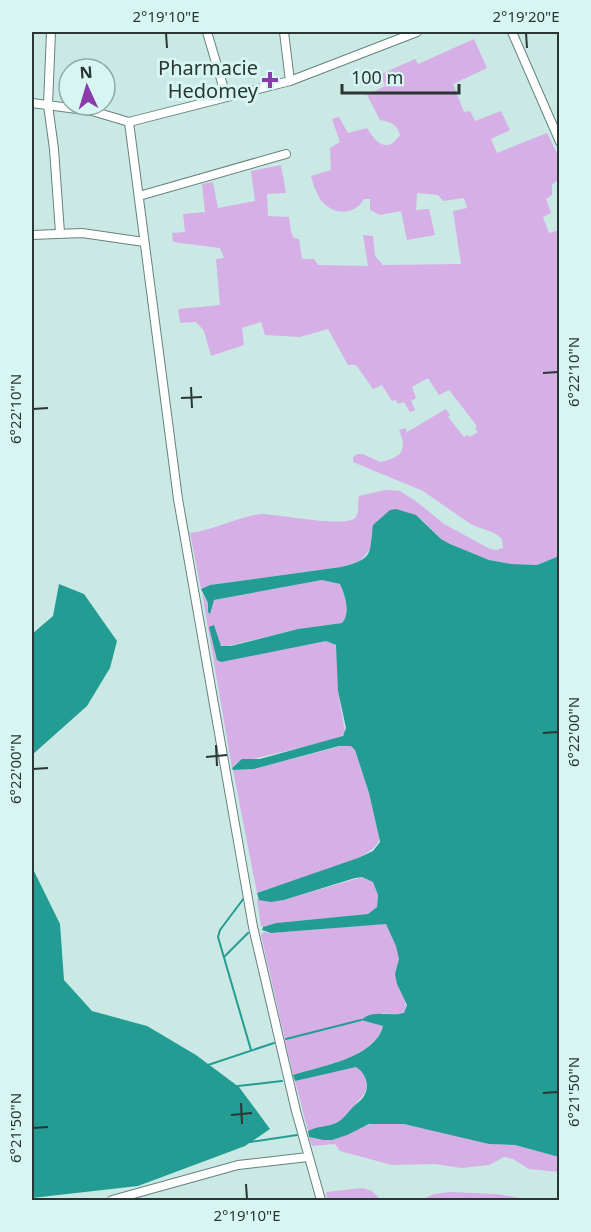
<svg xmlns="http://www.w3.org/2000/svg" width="591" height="1232" font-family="'Noto Sans',sans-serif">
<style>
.green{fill:#d5afe6}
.water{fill:#239d93}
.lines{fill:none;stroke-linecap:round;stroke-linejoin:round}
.stream{stroke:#239d93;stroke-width:2}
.minor-casing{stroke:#66827e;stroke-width:10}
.minor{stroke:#fff;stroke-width:8}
.ticks{fill:none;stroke:#2a3635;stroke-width:2}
.poi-dot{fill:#8c3baa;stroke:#d7f6f2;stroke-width:2}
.labels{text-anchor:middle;stroke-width:6;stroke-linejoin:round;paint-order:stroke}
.poi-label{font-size:20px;fill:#2a3635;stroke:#d7f6f2;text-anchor:end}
.neatline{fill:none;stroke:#2a3635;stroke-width:2}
.ticks-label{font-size:15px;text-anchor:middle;fill:#2a3635}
</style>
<rect width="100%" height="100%" fill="#cae9e5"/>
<!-- green -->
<g class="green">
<path d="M474,39L487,68L453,84L464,112L470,111L475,121L501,111L510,130L491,139L497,153L547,133L559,157V179L552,185V195L546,199L551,213L543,217L549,233L559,230V556L537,565L511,564L489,560L450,544L441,539L421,519L396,509L371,535L372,547L360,561L341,567L210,585L201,589L190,533C215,530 237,517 261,514C279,514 344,528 355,518C360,513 357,503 359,496L385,490L400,491L417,502L444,524L490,549L496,550L503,548L502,539C493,529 480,530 469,523L423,491L353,462V457L357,454H363L380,462C402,458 408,450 399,430L405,428L407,432L446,409L450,415L448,417L464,437L468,435L470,437L478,432L475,428L477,426L449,390L439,395L428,378L412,387L416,398L411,401L415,410L410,412L404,402L398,404L396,400L392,401L382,385L373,389L356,365H348L328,329L300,337L265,335L261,322L242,328L244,345L211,356L204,331L196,322L180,323L178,309L220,305L216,259L224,258L220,248L173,242L172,233L185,232L183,214L205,212L202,184L213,182L218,208L255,201L251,171L281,165L286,193L267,194L268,216L289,217L291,232L294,238L299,239L302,259H314L318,265L368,266L363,235L373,236L375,256L383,265L461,264L453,211L467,208L464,198L443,201L438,195L417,193L416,210L429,209L435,235L407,240L401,211L380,215L370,210V199H364C353,217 332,215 320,199C316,192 313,184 311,176L331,170L330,148L340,142L332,119L339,117L348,133L367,128C376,143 387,154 400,135C397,124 391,122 380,120L367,95L385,86L381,74L415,59L418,64Z"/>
<path d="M322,580L340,584C345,595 351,613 342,623L298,629L224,647L220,644L221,661L326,641C333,643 336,644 338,651V691L345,732L340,738L236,763L232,768L202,593L208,603L213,602L214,600Z"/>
<path d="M345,745L352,746L355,750L369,793L379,837C382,861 277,884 257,893L233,770L254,769Z"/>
<polygon points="362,877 373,882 378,895 377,907 368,914 276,923 263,927 261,926 257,899 276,901 284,900"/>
<path d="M380,924H386C393,933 399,949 399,960C399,968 395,974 397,983C400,994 410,1003 404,1014L398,1015L383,1013L361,1020L383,1026C374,1058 321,1066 293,1075L261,935L264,932L271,933Z"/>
<path d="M350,1067H356L362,1070C371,1091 365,1093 353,1107C347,1114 344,1120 335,1123C326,1127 317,1127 308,1131L295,1081Z"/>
<path d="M379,1123L404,1124L435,1130L489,1144L515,1145L559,1157V1172L529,1169L513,1159L504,1157L489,1165L461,1168L435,1164L392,1165L340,1151L335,1144L312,1146L309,1137C339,1147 353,1125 379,1123Z"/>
<polygon points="363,1188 372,1191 381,1200 328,1200 326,1192"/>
<polygon points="450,1192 496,1194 533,1200 421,1200 434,1194"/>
</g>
<!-- water -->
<g class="water">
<path d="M396,509L416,515L441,539L450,544L489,560L511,564L537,565L559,556V1157L515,1145L489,1144L404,1124H369L347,1135L332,1140H323L309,1137L308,1131C317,1126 327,1127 336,1123C344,1119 347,1113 353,1107C357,1103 361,1101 364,1096C370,1086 366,1073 356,1067L295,1081L293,1075C321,1066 375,1058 383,1026L361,1020C373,1009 390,1017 404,1013L407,1005L397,984L395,974L399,959L396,946L386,924L271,933L262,930L263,927L276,923L368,914L377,907L378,895L373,882L362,877L355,878L284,900L271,902L259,900L257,893L358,858L373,851L380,842L379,837L369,793L355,750L351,746H339L254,769L233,770L232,768L242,759H260L343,736L346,728L338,691L336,645L326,641L221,662L217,660L209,627L214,625L221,646H231L298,629L342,623C351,613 345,595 340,584L322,580L214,600L210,614L208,612V603L201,589L210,585L341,567C375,559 369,553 373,525L390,510Z"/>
<polygon points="59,584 84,594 117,641 110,668 87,706 32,755 32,634 53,616"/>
<polygon points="32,867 60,924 64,980 92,1011 147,1026 196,1055 239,1087 270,1129 245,1146 138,1186 32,1198"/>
</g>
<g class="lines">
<!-- stream -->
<g class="stream">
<polyline points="244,898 220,930 218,937 251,1050"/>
<polyline points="224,957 248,933"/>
<polyline points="286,1039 361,1020"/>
<polyline points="208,1065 274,1043"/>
<polyline points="238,1086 282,1081"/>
<polyline points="250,1142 297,1135"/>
</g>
<defs>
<g id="minor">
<polyline points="51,32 48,105 54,149 60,233"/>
<polyline points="207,32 226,96"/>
<polyline points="284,32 290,81"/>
<polyline points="512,32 560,142"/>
<polyline points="32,103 92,111 129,122 290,81 417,32"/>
<polyline points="129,122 178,499 253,927 296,1111 321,1200"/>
<polyline points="139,196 286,154"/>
<polyline points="32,235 82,233 144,242"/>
<polyline points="112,1200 238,1165 308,1157"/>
</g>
</defs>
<!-- minor casing -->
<use href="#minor" class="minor-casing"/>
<!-- minor -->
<use href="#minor" class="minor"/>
</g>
<!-- ticks -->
<path class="ticks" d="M166,33L167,48M526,33L527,48M543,373L558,372M191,387L192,408M181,398L202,397M33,409L48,408M543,733L558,732M216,745L217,766M206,757L227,755M33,769L48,768M543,1093L558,1092M241,1103L242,1124M231,1115L252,1113M33,1128L48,1127M246,1184L247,1199"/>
<!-- markers -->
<path class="poi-dot" d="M267 71h6v6h6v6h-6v6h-6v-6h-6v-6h6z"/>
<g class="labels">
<!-- poi labels -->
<g class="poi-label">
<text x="258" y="75">Pharmacie<tspan x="258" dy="23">Hedomey</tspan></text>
</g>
</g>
<!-- border -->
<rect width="591" height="1232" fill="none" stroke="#d7f6f2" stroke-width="66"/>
<!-- north arrow -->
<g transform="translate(87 87) rotate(356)"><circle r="28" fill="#d7f6f2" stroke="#92a9a6" stroke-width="1.5"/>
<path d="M0-4.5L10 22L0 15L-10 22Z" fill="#8c3baa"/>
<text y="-9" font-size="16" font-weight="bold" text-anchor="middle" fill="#2a3635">N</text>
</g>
<!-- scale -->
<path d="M342 84v9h117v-9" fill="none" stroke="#2a3635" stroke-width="3"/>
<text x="351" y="84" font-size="18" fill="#2a3635" stroke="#d7f6f2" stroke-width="4.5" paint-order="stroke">100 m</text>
<rect x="33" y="33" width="525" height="1166" class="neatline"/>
<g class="ticks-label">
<text x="166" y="22">2°19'10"E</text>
<text x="526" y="22">2°19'20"E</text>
<text transform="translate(574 372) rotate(-90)" y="5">6°22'10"N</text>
<text transform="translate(16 409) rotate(-90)" y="5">6°22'10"N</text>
<text transform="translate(574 732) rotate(-90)" y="5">6°22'00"N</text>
<text transform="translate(16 769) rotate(-90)" y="5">6°22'00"N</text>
<text transform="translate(574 1092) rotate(-90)" y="5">6°21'50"N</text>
<text transform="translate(16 1128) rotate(-90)" y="5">6°21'50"N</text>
<text x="247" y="1221">2°19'10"E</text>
</g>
</svg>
